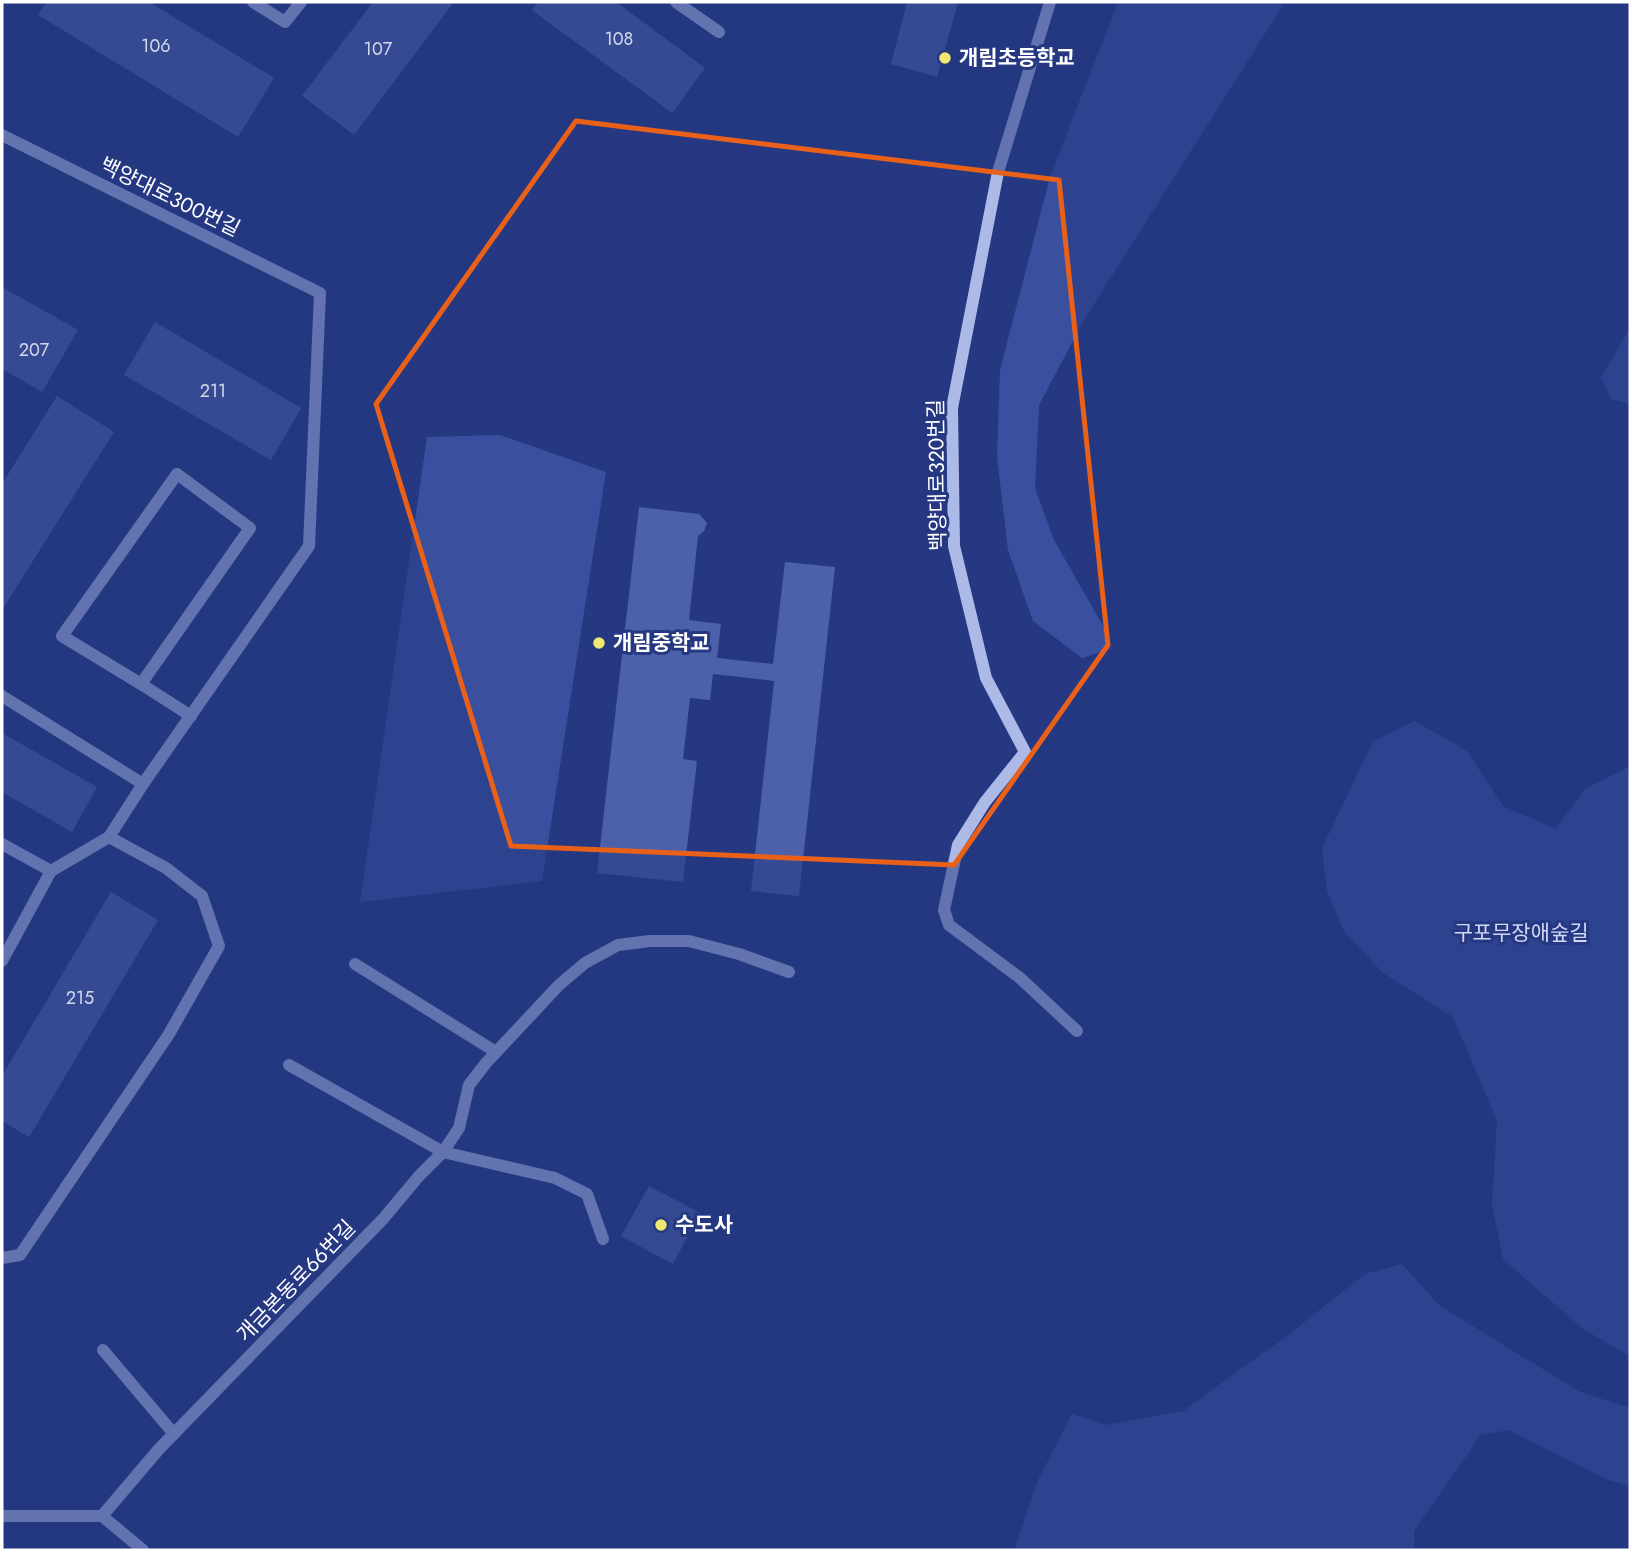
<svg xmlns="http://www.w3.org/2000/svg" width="1632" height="1552" font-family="Jost,'Noto Sans KR',sans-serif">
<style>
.green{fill:#3a509f}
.building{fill:#4d61aa}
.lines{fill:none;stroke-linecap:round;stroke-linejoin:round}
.minor{stroke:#adbae7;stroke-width:12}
.marked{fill:none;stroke:#e96118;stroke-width:5;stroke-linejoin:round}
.poi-dot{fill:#f0e871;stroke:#253881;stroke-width:2.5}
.labels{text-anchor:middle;stroke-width:6;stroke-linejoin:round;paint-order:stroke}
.number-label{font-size:18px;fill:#d2d8ea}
.poi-label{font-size:21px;font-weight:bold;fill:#fff;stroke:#253881;text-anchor:start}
.street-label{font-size:21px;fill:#fff;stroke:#253881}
.park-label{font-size:21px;fill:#d0d8f5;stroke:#253881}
</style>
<rect width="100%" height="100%" fill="#253881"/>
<!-- green -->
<g class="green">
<polygon points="1118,2 1285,2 1084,320 1039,405 1035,488 1054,540 1106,631 1111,649 1082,658 1033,621 1008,550 997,456 1000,370 1050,177"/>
<polygon points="1630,328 1630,404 1611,399 1601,378"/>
<polygon points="500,435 606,472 542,881 360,902 427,437"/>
<polygon points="1415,721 1467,751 1503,806 1556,829 1585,789 1630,766 1630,1356 1583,1329 1503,1259 1492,1205 1497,1121 1453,1017 1383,973 1344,931 1327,891 1322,848 1373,742"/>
<polygon points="1402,1264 1440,1306 1580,1392 1630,1408 1630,1486 1608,1480 1509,1430 1481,1435 1414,1531 1414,1550 1014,1550 1038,1480 1072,1414 1106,1425 1183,1411 1288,1335 1365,1274"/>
</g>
<!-- building -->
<g class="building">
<polygon points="46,2 149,2 274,78 238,137 38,15"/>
<polygon points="373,2 454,2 354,135 302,96"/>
<polygon points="538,2 616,2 705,68 672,113 532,10"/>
<polygon points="907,2 958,2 937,77 891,64"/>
<polygon points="2,287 78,330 42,392 2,369"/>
<polygon points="155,322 301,408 271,460 124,375"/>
<polygon points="57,396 114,432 2,610 2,484"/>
<polygon points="639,507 699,514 707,523 704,531 698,536 689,620 721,624 717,658 773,664 785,562 835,567 799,896 751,891 774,681 713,674 710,700 690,698 683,759 697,761 683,882 597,873"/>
<polygon points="2,733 97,787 72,832 2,792"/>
<polygon points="111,892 158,920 29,1137 2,1121 2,1076"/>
<polygon points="649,1186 700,1213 673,1264 621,1236"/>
</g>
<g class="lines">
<!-- minor -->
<g class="minor">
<polyline points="253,2 285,22 301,2"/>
<polyline points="676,2 719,32"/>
<polyline points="1050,2 998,172 952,408 954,546 986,678 1025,752 985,802 958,845 944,910 949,925 1020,978 1077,1031"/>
<polyline points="2,135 320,293 309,546 143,784 109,837 51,871 2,961"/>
<polyline points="141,684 62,636 177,474 250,528 141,684 191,716"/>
<polyline points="2,696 143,784"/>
<polyline points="2,844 51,871"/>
<polyline points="355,964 496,1052"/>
<polyline points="289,1065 443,1152 555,1178 587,1194 603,1239"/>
<polyline points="2,1258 20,1255 169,1034 219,946 202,896 166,868 109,837"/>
<polyline points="103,1350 174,1434"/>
<polyline points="2,1516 102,1516 143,1550"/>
<polyline points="102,1516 159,1449 383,1219 419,1176 443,1152 459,1128 469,1085 486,1063 559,985 585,963 618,945 650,941 689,941 739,954 789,972"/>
</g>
</g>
<!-- marked area -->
<path d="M0 0H1632V1552H0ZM576,121L1059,180L1108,645L954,865L511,846L376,404Z" fill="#253881" fill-opacity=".55" fill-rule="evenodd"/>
<path class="marked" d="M576,121L1059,180L1108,645L954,865L511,846L376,404Z"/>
<!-- markers -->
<g class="poi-dot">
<circle cx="945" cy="58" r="7"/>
<circle cx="599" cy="643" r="7"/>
<circle cx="661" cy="1225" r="7"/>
</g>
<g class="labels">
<!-- number labels -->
<g class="number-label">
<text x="619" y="45">108</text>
<text x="156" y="52">106</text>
<text x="378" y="55">107</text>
<text x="34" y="356">207</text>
<text x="213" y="397">211</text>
<text x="80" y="1004">215</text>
</g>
<!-- poi labels -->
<g class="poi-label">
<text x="959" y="65">개림초등학교</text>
<text x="613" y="650">개림중학교</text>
<text x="675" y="1232">수도사</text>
</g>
<!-- street labels -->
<g class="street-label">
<text transform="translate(170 197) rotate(26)" y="7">백양대로300번길</text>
<text transform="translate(937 475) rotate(-91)" y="7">백양대로320번길</text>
<text transform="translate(296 1281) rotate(-46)" y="7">개금본동로66번길</text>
</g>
<!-- park labels -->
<g class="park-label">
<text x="1521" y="940">구포무장애숲길</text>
</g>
</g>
<!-- border -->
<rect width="1632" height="1552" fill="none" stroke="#ffffff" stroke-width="7"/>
</svg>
